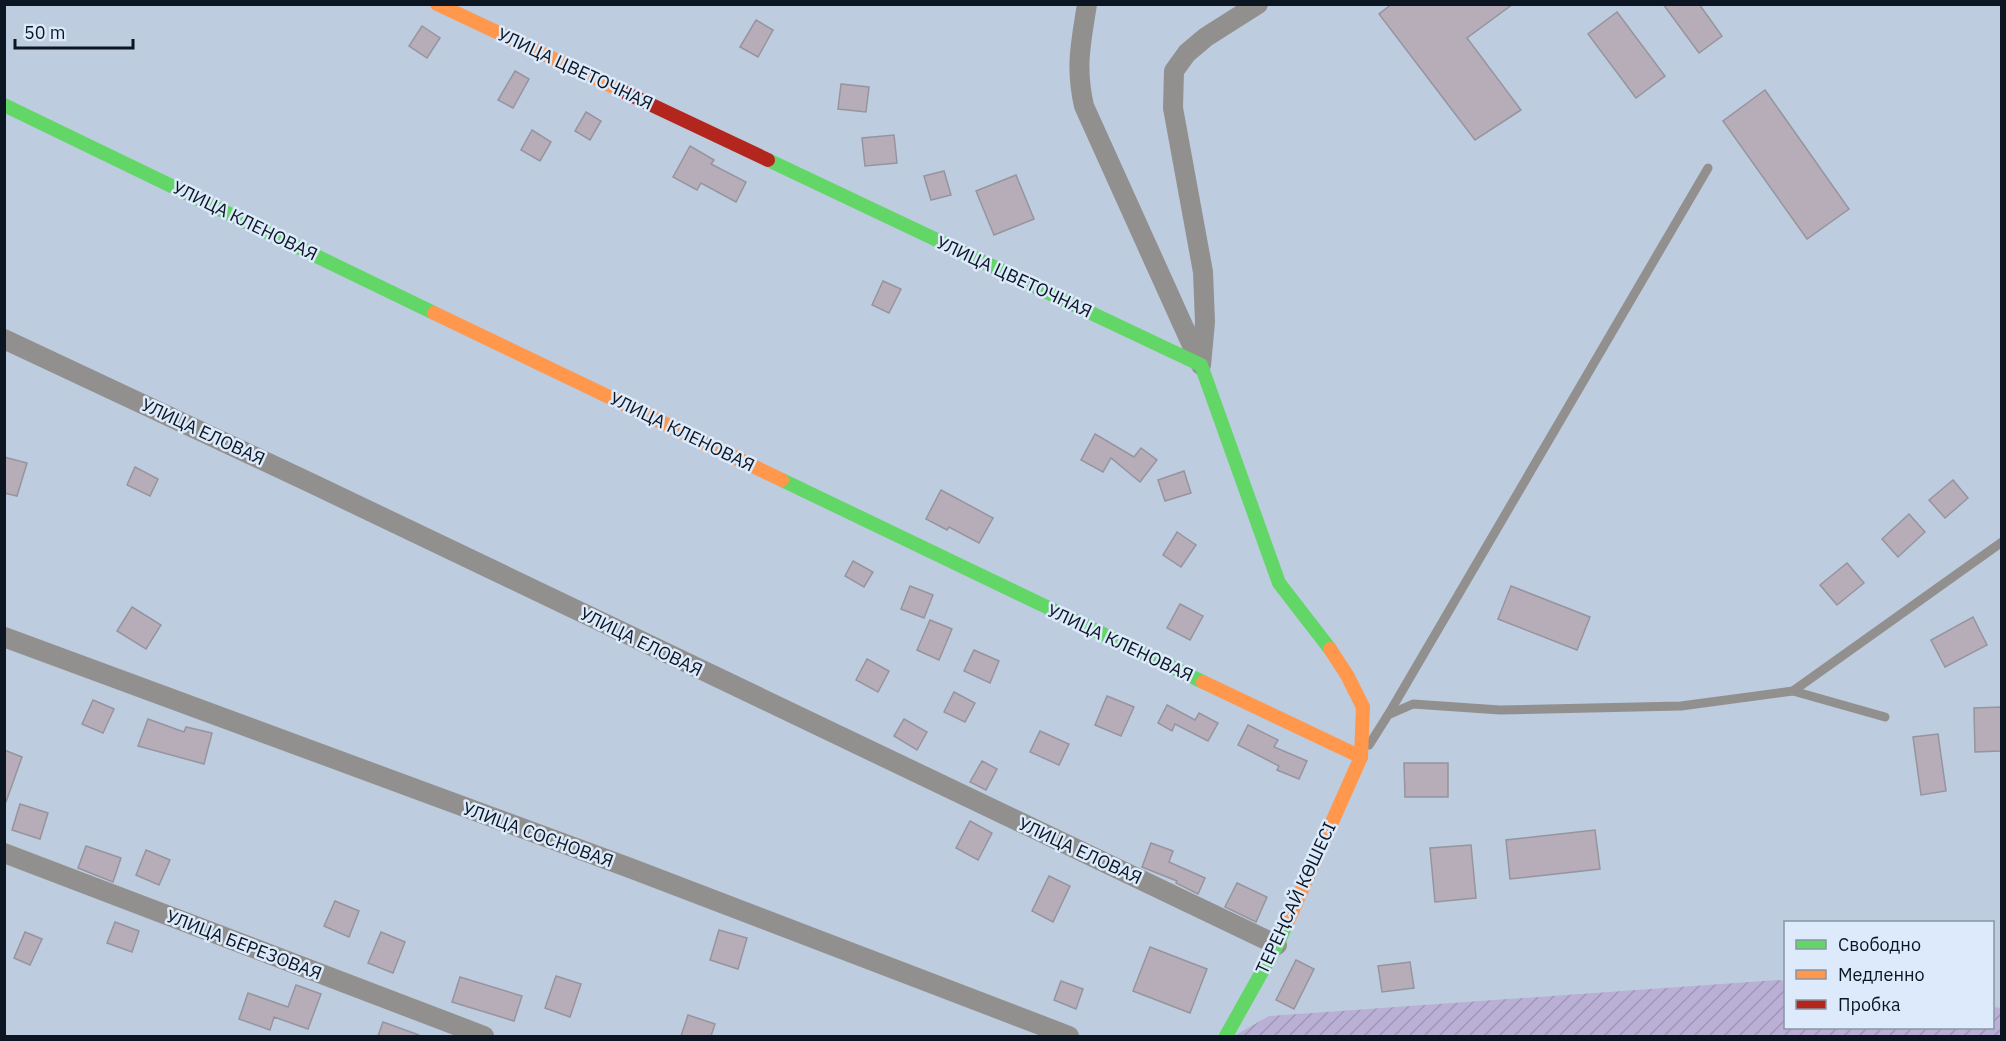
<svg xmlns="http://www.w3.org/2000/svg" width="2006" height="1041" font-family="'IBM Plex Sans',sans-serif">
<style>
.garden{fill:url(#garden-furrows)}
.building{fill:#b7adb8;stroke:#96949e;stroke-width:1.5}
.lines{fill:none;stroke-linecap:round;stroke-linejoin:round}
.lane{stroke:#92908e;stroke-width:9}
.street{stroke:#92908e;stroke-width:20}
.fast{stroke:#63d668;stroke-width:14}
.slow{stroke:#ff974d;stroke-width:14}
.jam{stroke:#b3261e;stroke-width:14}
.labels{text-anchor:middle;stroke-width:5;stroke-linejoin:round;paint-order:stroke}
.street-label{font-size:18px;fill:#0c1622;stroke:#dceafb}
</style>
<defs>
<pattern id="garden-furrows" width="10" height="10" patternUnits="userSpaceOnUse" patternTransform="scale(1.5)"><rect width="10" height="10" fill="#baafd4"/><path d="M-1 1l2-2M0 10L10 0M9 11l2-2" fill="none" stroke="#9f96b6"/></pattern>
</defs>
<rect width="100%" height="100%" fill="#bdccde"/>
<!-- garden -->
<polygon class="garden" points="1778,980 1785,981 1786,1028 1992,1028 1993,1007 2002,1008 2001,1036 1234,1036 1269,1016"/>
<!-- building -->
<g class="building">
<polygon points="1392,4 1513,4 1467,38 1521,110 1475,140 1379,14"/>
<polygon points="1663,4 1699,4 1722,36 1699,53"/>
<polygon points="1617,12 1665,76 1636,98 1588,34"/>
<polygon points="756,20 773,30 758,57 740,47"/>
<polygon points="422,26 440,38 427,58 409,46"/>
<polygon points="515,71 529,79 513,108 498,100"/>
<polygon points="841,84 869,87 866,112 838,109"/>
<polygon points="1765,90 1849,209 1807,239 1723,121"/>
<polygon points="586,112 601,121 590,140 575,131"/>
<polygon points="532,130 551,142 540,161 521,150"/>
<polygon points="894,135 897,163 865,166 862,138"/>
<polygon points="690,146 714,160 711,164 746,182 736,202 701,183 697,190 673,177"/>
<polygon points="944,171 951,195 931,200 924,176"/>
<polygon points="1016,175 1034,219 994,235 976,191"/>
<polygon points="883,281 901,289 889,313 872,305"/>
<polygon points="1095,434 1134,457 1141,448 1157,460 1140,482 1111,458 1103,472 1081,460"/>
<polygon points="4,457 27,463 17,496 4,493"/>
<polygon points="135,467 158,479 150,496 127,485"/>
<polygon points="1184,471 1191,493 1165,501 1158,480"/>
<polygon points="1953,480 1968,498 1945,518 1929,500"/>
<polygon points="941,490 993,518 979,543 949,527 947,530 926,519"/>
<polygon points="1909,514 1925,532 1898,557 1882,539"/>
<polygon points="1177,532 1196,545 1181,567 1163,555"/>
<polygon points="853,561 873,572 864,587 845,576"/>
<polygon points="1847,563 1864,583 1837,605 1820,585"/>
<polygon points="910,586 933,595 924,618 901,609"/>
<polygon points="1511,586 1590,617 1577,650 1498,619"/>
<polygon points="1180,604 1203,616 1190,640 1167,628"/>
<polygon points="132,607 161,625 146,649 117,631"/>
<polygon points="1973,617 1987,645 1945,667 1931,640"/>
<polygon points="930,620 952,629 939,660 917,650"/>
<polygon points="974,650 999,661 990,683 964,671"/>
<polygon points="867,659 889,671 878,692 856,680"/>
<polygon points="954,692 975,703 965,722 944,712"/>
<polygon points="1107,696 1134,707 1121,736 1095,725"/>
<polygon points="93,700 114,709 103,733 82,724"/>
<polygon points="1167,705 1195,720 1199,713 1218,723 1208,741 1175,724 1172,731 1158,723"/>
<polygon points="2001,707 2001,751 1975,752 1974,708"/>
<polygon points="148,719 184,732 186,727 212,733 204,764 138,746"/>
<polygon points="904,719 927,732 917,750 894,736"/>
<polygon points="1248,725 1278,740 1274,747 1307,761 1299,779 1277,770 1279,766 1238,745"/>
<polygon points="1040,731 1069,744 1059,765 1030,752"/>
<polygon points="1938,734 1946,791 1921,795 1913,737"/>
<polygon points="4,750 22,757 6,802 4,801"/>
<polygon points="982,761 997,769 986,790 970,782"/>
<polygon points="1404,763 1448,763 1448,797 1405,797"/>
<polygon points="20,804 48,813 40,839 12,830"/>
<polygon points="970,821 992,833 978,860 956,848"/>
<polygon points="1595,830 1600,869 1510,879 1506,840"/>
<polygon points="1151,843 1173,851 1169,862 1205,878 1198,894 1176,883 1177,881 1142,867"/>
<polygon points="1471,845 1476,898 1435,902 1430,848"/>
<polygon points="86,846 121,858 113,882 78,868"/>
<polygon points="146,850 170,860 159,885 136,875"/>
<polygon points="1049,876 1070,886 1053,922 1032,911"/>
<polygon points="1237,883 1267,897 1256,922 1225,907"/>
<polygon points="335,901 359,911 349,937 324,926"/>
<polygon points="115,922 139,931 132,952 107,943"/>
<polygon points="719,930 747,938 738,969 710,960"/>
<polygon points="25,932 42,939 30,965 14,958"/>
<polygon points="381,932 405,942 393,973 368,963"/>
<polygon points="1150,947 1207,969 1190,1013 1133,991"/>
<polygon points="1296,960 1314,969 1294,1009 1276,1000"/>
<polygon points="1410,962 1414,988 1382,992 1378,966"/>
<polygon points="556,976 581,984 570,1017 545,1008"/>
<polygon points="460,977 522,996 514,1021 452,1002"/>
<polygon points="1061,981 1083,989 1076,1009 1054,1000"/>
<polygon points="296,985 321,994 308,1029 274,1017 270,1030 239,1019 248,993 288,1007"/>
<polygon points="688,1015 715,1024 711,1036 681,1036"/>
<polygon points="383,1022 419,1035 419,1036 378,1036"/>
</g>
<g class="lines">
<!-- lane -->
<g class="lane">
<polyline points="1793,691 1885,717"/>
<polyline points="1388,715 1708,168"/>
<polyline points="1369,745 1388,715 1413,704 1500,710 1681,706 1793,691 2002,542"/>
</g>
<!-- street -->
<g class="street">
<path d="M1087,4C1081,43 1075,67 1084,106L1200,363"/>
<polyline points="4,339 313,484 1277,945"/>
<polyline points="1201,365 1205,322 1203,272 1173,108 1174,71 1187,53 1206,37 1258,4"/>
<polyline points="4,637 630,868 1069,1036"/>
<polyline points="4,853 484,1036"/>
</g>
<!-- fast -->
<g class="fast">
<polyline points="4,105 434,313"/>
<polyline points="768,160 1201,365 1279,583 1330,649"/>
<polyline points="782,480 1203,682"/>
<polyline points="1226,1036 1277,945 1287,923"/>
</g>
<!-- slow -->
<g class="slow">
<polyline points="437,4 622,91"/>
<polyline points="434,313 782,480"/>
<polyline points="1203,682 1361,757"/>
<polyline points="1287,923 1361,757 1363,707 1347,675 1330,649"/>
</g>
<!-- jam -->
<polyline class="jam" points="622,91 768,160"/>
</g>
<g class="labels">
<!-- street labels -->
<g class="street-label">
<text transform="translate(575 69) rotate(25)" y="6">УЛИЦА ЦВЕТОЧНАЯ</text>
<text transform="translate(245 221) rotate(26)" y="6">УЛИЦА КЛЕНОВАЯ</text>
<text transform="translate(1014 277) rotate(25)" y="6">УЛИЦА ЦВЕТОЧНАЯ</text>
<text transform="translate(203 432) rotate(25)" y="6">УЛИЦА ЕЛОВАЯ</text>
<text transform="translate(682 432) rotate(26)" y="6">УЛИЦА КЛЕНОВАЯ</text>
<text transform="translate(641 642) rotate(26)" y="6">УЛИЦА ЕЛОВАЯ</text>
<text transform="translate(1120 643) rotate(25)" y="6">УЛИЦА КЛЕНОВАЯ</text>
<text transform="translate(538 835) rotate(20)" y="6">УЛИЦА СОСНОВАЯ</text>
<text transform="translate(1080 851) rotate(25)" y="6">УЛИЦА ЕЛОВАЯ</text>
<text transform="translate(1296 898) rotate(-65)" y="6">ТЕРЕҢСАЙ КӨШЕСІ</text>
<text transform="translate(244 945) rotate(21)" y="6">УЛИЦА БЕРЕЗОВАЯ</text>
</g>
</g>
<!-- border -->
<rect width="2006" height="1041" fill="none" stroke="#0c1622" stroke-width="12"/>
<!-- legend -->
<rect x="1784" y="921" width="210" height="108" fill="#dceafb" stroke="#8995a4" stroke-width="1.5"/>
<rect x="1796" y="940" width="30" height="9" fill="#63d668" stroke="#8995a4" stroke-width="1.5"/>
<text x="1838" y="951" font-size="18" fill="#0c1622">Свободно</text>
<rect x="1796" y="970" width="30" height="9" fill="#ff974d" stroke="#8995a4" stroke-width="1.5"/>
<text x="1838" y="981" font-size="18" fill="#0c1622">Медленно</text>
<rect x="1796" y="1000" width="30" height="9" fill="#b3261e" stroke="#8995a4" stroke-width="1.5"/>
<text x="1838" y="1011" font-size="18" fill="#0c1622">Пробка</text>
<!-- scale -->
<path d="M15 39v9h118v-9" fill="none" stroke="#0c1622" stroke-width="3"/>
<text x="24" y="39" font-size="18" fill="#0c1622" stroke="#dceafb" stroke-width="4.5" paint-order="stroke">50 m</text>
</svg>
